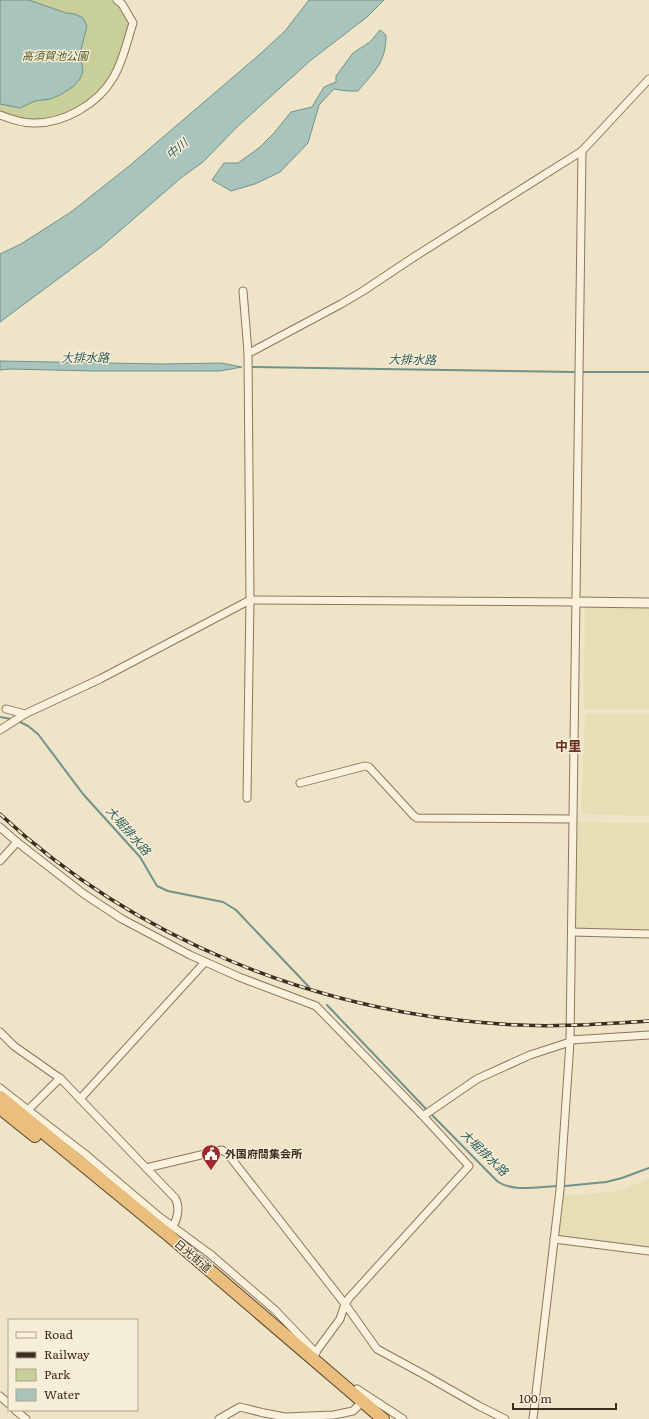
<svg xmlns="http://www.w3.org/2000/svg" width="649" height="1419" font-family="Literata,'Noto Sans JP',serif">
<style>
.farmland{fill:#e6deb5}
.green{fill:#c9cf9b}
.water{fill:#a9c4bc;stroke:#6f938a}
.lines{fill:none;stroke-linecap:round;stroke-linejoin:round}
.stream{stroke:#6f938a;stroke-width:2}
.minor-casing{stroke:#8d765c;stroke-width:9}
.tertiary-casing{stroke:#8d765c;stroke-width:11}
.trunk-casing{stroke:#5b4430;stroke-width:14}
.minor{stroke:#faf1dc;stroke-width:7}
.tertiary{stroke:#faf1dc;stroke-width:9}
.trunk{stroke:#eabe7c;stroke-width:12}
.rail-casing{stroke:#3d2e20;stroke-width:3.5}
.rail{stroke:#f7eed8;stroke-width:2;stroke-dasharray:6;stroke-linecap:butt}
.labels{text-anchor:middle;stroke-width:3;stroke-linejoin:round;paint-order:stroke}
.park-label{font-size:11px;font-style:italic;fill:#4d5a26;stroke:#f7eed8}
.poi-label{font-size:11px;font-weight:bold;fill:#3d2e20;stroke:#f7eed8;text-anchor:start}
.street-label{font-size:11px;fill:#3d2e20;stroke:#f7eed8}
.water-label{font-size:12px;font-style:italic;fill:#2f5d5a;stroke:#f7eed8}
.quarter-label{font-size:13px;font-weight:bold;fill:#6b2e1e;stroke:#f7eed8}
</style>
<rect width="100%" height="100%" fill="#f0e4c8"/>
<!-- farmland -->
<g class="farmland">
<polygon points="585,608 649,609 649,709 584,709"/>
<polygon points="585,714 649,714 649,816 581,814"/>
<polygon points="577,822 649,823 649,929 578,928 574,924"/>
<polygon points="649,1179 649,1248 564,1238 557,1235 563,1195 587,1194 618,1191"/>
</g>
<!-- green -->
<path class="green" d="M0,0H112L117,4L130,26L112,74C97,101 64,121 33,120C22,120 11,116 0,112Z"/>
<!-- water -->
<g class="water">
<polygon points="0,0 29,0 66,13 75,14 83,18 87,26 80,53 83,71 80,79 74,86 60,95 50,99 35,101 20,108 0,104"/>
<polygon points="309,0 384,0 367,17 311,60 238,126 203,162 182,177 101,247 0,322 0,254 21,244 71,212 128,167 259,55 285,31"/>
<path d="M380,30L386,35C386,63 375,70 358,91H347L334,89L319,105L308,143L280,172L255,184L231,191L212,180L224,163H238L259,148L274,133L291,112L312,107L324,87L336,82V76L353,53L370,42Z"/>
<polygon points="0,361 162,364 221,363 242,367 220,371 94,371 10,369 0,370"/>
</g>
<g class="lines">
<!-- stream -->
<g class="stream">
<polyline points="250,367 574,372"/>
<polyline points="582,372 649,372"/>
<polyline points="0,717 11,719"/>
<polyline points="20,722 28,726 38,734 83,794 140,857 157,886 168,891 223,902 236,910 309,987"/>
<polyline points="327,1005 427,1110"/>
<path d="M431,1114L498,1182C515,1192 536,1187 556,1186"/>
<polyline points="565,1186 606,1182 622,1178 649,1168"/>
</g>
<defs>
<g id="minor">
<path d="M0,115C10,119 22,123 33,123C63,124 98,104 113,78C123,62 127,41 133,23L122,4L117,0"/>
<polyline points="243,291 248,352 250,600 247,798"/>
<polyline points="248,352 253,351 341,304 363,291 414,257 582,151 649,79"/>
<polyline points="6,709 25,714"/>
<polyline points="0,730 25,714 100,679 250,600 576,602"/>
<polyline points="300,783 365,766 369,767 414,816 417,818 572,819"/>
<polyline points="0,827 17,842 84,894 122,919 190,955 239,977 316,1006 423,1116 469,1166 349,1298 345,1304 340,1319 312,1357"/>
<polyline points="0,861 17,842"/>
<polyline points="572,932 649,934"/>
<path d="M0,1032L14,1046L61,1079L175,1198C180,1206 178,1218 173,1226"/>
<polyline points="570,1040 649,1035"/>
<polyline points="0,1088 28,1110 60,1078"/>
<polyline points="80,1099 205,962"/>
<polyline points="28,1110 85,1154 157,1215 210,1254 275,1310 316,1353"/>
<polyline points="423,1116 477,1079 530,1055 570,1042"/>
<polyline points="146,1168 222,1150 227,1153 345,1304 377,1349 423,1374 479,1406 505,1419"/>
<polyline points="554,1239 649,1251"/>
<polyline points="354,1393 357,1389 403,1419"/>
<polyline points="0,1396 9,1404"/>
<polyline points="15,1410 26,1419"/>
<polyline points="219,1419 240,1407 264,1413 285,1417 334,1415 353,1411 363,1401"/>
<polyline points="533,1419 560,1190 570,1042 582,151"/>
</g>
<polyline id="tertiary" points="576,602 649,603"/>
<g id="trunk">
<polyline points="0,1097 166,1233 383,1419"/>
<polyline points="0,1108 35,1136"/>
</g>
</defs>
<!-- minor casing -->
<use href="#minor" class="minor-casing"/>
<!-- tertiary casing -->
<use href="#tertiary" class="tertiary-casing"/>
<!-- trunk casing -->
<use href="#trunk" class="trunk-casing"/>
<!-- minor -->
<use href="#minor" class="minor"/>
<!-- tertiary -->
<use href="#tertiary" class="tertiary"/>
<!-- trunk -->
<use href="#trunk" class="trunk"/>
<defs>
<path id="rail" d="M0,814C136,940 317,1012 501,1024C550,1028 600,1024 649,1021"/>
</defs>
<!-- rail casing -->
<use href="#rail" class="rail-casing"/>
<!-- rail -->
<use href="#rail" class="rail"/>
</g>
<!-- icons -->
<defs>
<symbol id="civic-pin" viewBox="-11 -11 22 30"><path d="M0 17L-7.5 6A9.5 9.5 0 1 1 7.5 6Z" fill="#9e2a2b" stroke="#f7eed8"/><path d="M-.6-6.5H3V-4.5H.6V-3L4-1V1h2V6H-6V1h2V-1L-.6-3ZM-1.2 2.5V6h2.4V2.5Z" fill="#fff"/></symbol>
</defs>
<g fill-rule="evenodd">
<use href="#civic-pin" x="200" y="1143" width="22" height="30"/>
</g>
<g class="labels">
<!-- park labels -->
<g class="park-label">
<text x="55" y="60">高須賀池公園</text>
</g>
<!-- poi labels -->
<g class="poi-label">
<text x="225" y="1158">外国府間集会所</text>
</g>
<!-- street labels -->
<g class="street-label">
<text transform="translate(193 1256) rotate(40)" y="4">日光街道</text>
</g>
<!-- water labels -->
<g class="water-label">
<text transform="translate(177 149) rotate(-40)" y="4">中川</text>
<text x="85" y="362">大排水路</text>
<text transform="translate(412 360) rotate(1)" y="4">大排水路</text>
<text transform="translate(128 831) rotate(49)" y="4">大堀排水路</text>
<text transform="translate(484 1153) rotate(44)" y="4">大堀排水路</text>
</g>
<!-- quarter labels -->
<g class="quarter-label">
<text x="568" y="751">中里</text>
</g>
</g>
<!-- legend -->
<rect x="8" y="1319" width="130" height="92" fill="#f7eed8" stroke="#ada18e"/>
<rect x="16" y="1332" width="20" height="6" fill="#faf1dc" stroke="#ada18e"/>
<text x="44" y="1339" font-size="12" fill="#3d2e20">Road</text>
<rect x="16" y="1352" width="20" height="6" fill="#3d2e20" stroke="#ada18e"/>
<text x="44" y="1359" font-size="12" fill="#3d2e20">Railway</text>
<rect x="16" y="1369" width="20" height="12" fill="#c9cf9b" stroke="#ada18e"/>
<text x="44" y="1379" font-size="12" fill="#3d2e20">Park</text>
<rect x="16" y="1389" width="20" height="12" fill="#a9c4bc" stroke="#ada18e"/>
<text x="44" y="1399" font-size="12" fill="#3d2e20">Water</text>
<!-- scale -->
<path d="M513 1403v6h103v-6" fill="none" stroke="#3d2e20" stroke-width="2"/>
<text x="519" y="1403" font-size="12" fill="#3d2e20" stroke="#f7eed8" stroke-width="3" paint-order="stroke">100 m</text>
</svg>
